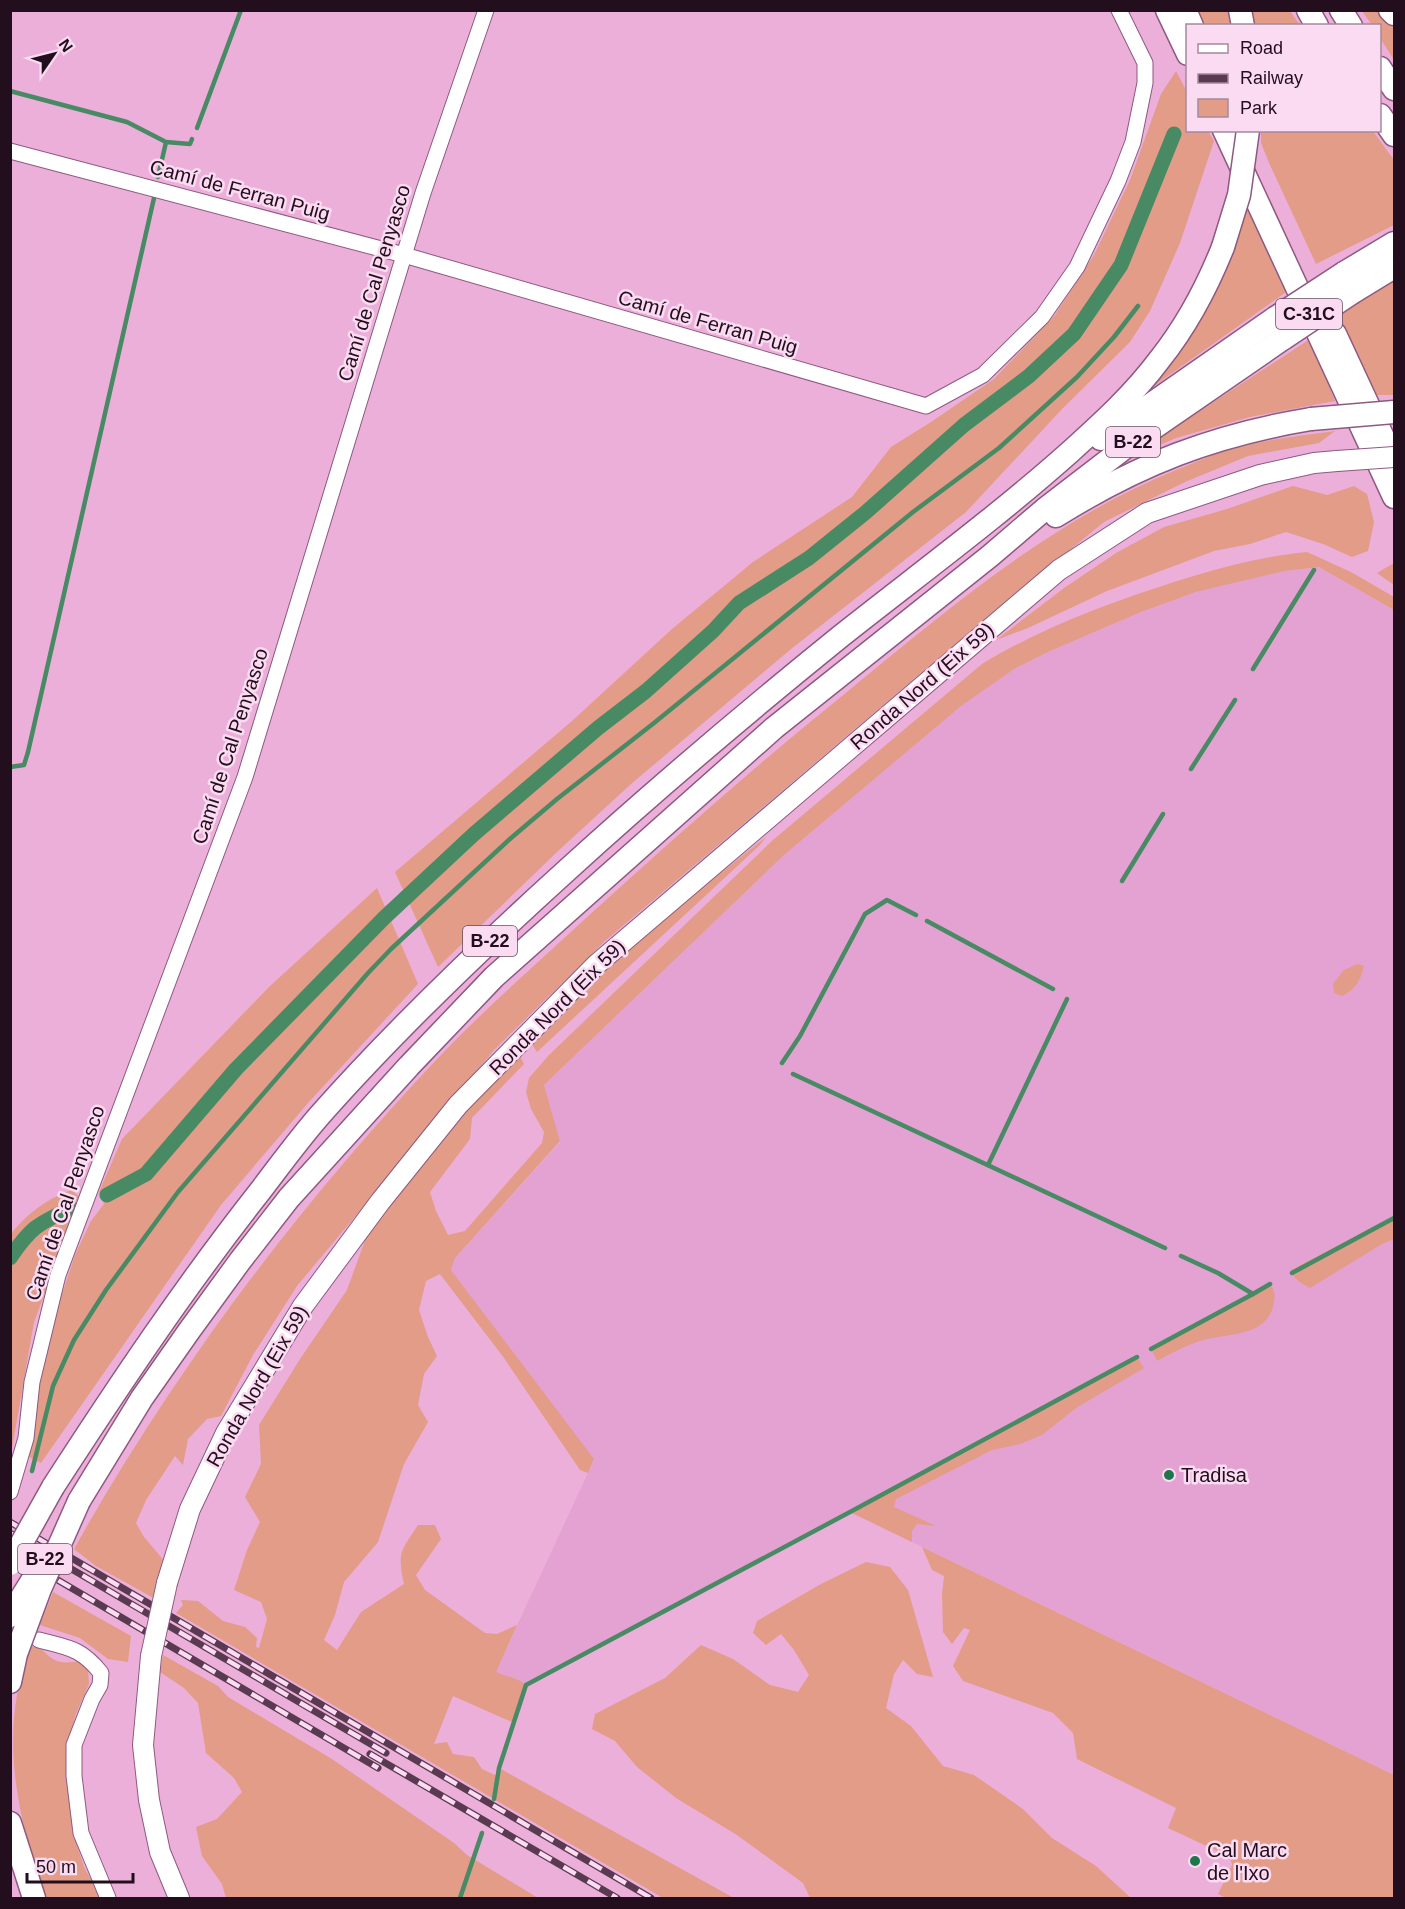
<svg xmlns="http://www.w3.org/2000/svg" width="1405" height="1909" font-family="Helvetica,sans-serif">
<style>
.built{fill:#e4a2d2}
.green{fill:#e29c87}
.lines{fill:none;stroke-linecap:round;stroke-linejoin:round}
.stream{stroke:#478a64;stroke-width:4.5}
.canal{stroke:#478a64;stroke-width:15}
.minor-casing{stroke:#8e5980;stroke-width:17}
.major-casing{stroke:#8e5980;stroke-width:22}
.highway-casing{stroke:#8e5980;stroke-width:25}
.minor{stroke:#fff;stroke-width:15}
.major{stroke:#fff;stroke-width:20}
.highway{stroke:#fff;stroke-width:22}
.rail-casing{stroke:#593a51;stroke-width:7}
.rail{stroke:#fadbf1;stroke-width:4.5;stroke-dasharray:14;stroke-linecap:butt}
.major-bridge-casing{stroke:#8e5980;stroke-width:22;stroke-linecap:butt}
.highway-bridge-casing{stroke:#8e5980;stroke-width:25;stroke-linecap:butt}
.major-bridge{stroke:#fff;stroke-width:20}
.highway-bridge{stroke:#fff;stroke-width:22}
.poi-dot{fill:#1e774c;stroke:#fadbf1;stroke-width:2}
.labels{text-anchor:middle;stroke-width:5;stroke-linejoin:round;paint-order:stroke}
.shield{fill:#fadbf1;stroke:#644c5d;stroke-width:1.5}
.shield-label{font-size:18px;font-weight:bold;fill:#230e1e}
.street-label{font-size:20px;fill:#230e1e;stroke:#fadbf1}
.poi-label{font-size:20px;fill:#230e1e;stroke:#fadbf1;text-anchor:start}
</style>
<rect width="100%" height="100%" fill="#ecafda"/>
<!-- built -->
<polygon class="built" points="1319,567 1394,610 1394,1775 850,1512 526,1685 495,1673 594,1460 451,1270 455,1258 560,1142 544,1085 784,855 974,694 1014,669 1048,652 1141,612 1196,592 1285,571"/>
<!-- green -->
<g class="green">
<polygon points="1195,11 1229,11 1232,25 1202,25"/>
<polygon points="1248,11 1290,11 1300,25 1252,25"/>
<polygon points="1362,11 1377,11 1394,24 1394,60 1380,38 1380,26 1372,25"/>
<polygon points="1176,71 1187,92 1188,130 1208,131 1214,141 1180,243 1150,311 1130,342 1063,408 966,512 791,649 631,784 557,852 438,967 395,872 572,721 672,629 753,562 852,497 891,447 931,422 994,379 1055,315 1094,255 1130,180 1161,94"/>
<polygon points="1261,131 1373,131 1394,160 1394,225 1316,264 1270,165 1261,143"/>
<polygon points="1246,204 1286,292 1144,393"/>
<polygon points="1394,280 1394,395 1377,395 1338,316"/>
<polygon points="1310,339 1335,401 1250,417 1176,438 1125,460"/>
<path d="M1335,431L1319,443L1248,456L1185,482L1104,522L960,640L605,941L495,1049L297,1286L253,1355L221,1416L207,1419L188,1439L183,1465L175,1456L146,1500L136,1523L144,1537L166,1563L159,1601L96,1566L74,1549C174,1371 299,1204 440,1056C486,1008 536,964 585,919C662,849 739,780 820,714C931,624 1042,524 1176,470C1192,464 1208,456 1224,451C1261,440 1298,436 1335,431Z"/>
<polygon points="1293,486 1327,495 1354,486 1367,494 1374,522 1368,551 1352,557 1323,544 1286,532 1250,544 1214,551 1107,591 1028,628 996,640 1064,588 1116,553 1164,527 1227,509"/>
<path d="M1307,552L1351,572L1394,597V610L1319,567L1285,571L1196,592L1141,612L1048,652L1014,669L961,706L784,855L544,1085L560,1141L455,1258L451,1270L594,1459L588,1473L580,1470L504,1358L440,1274L426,1281L419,1310L428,1337L437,1356L424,1374L418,1405L428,1422L404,1464L378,1542L344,1582L335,1615L324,1640L337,1650L361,1612L404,1584C397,1552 401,1551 418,1525H435L441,1539L416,1575L425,1590L485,1633L497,1634L517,1625L496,1672C507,1677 516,1677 526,1685L514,1723L453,1696L434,1744L447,1742L453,1754L474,1757L482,1769L497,1776L499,1768L734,1898H663L176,1613L183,1605L181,1600L198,1601L223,1621L245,1627L257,1638L256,1647L259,1648L267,1619L261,1602L234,1590L247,1550L260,1522L245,1497L261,1464L259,1425L300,1359L347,1290L367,1235L460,1115L520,1056L524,1064L472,1118L470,1139L430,1192L436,1211L448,1235L465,1231L542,1143L544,1132L531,1109L526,1092L529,1078L549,1055L773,840L982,664C1038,630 1098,607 1159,587C1208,571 1256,557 1307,552Z"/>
<polygon points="1394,563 1394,585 1377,573"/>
<polygon points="766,837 760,845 537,1052 532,1044 539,1032 654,926"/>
<polygon points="377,888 418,984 308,1103 221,1205 41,1463 29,1457 42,1354 75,1255 91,1221 104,1204 99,1192 122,1139 269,987"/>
<path d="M1358,964L1364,966C1360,981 1356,989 1342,996L1334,993L1333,984L1344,970Z"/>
<path d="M71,1190L81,1198L34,1322L11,1454V1234C26,1214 47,1199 71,1190Z"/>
<path d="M1394,1216V1239L1382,1244L1310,1288C1301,1283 1294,1280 1291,1270Z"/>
<path d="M1270,1284C1276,1292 1275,1297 1273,1307C1264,1338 1225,1333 1200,1341C1185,1346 1171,1353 1157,1361L1151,1349Z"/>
<polygon points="1137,1357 1144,1368 1076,1408 1042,1435 1020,1444 992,1450 896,1499 894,1507 936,1526 917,1524 912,1531 912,1542 850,1512"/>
<polygon points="922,1547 1394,1775 1394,1898 1226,1898 1218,1894 1232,1865 1230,1857 1168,1828 1176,1808 1077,1759 1073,1733 1053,1713 963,1681 953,1666 970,1630 964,1628 952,1644 943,1632 942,1594 944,1576 932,1570"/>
<polygon points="866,1562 890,1567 908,1590 933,1677 917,1674 903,1660 894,1674 886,1708 911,1726 943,1766 974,1775 1023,1809 1052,1838 1096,1866 1131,1898 810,1898 803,1883 737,1835 676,1798 637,1767 615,1741 592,1729 595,1714 665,1678 701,1645 733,1659 770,1685 798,1692 809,1675 794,1650 781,1634 766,1645 753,1633 757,1621 821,1584"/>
<polygon points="53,1592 131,1636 128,1662 108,1659 80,1638 40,1625"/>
<path d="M30,1646C48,1650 42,1653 55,1660C62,1664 72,1662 80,1661L88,1670L89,1684L76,1714L67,1746L73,1832L84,1867L101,1898H45C23,1833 5,1765 17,1695C20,1679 26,1663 30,1646Z"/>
<polygon points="163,1655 218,1686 228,1697 332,1759 454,1843 467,1855 538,1898 226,1898 222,1884 202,1856 196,1827 217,1819 242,1792 234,1778 206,1753 198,1703 184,1688 160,1672"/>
</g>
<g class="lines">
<!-- stream -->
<g class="stream">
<polyline points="10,91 127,122 164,141"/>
<polyline points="197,128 241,10"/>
<polyline points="158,177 166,142 190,144 192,139"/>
<polyline points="1253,669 1314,570"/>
<polyline points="10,767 24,765 28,752 154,198"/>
<polyline points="1191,769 1235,700"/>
<polyline points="1122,881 1163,814"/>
<polyline points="927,921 1053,989"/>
<polyline points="782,1063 800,1036 865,914 887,900 916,915"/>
<polyline points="793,1074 1165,1248"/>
<polyline points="988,1165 1067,999"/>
<polyline points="1181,1256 1218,1273 1253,1294 1270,1284"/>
<polyline points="1292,1273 1394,1218"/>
<polyline points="1151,1349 1253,1294"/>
<polyline points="32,1471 53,1386 74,1340 106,1290 178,1192 368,973 391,949 511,838 557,799 654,723 913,512 999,448 1077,377 1114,337 1138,306"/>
<polyline points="494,1799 499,1768 526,1685 850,1512 1137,1357"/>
<polyline points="460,1898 482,1833"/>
</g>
<!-- canal -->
<g class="canal">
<polyline points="107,1195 146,1174 236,1069 384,918 474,834 598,728 646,691 713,631 739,603 809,558 865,513 964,425 1029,376 1074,334 1121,265 1174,134"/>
<path d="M10,1258C31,1227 38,1224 71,1208"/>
</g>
<defs>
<g id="minor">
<polyline points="10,151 404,255 926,406 983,375 1042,317 1077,267 1118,181 1133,142 1145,83 1145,63 1119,10"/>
<polyline points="10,1492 26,1438 32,1382 58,1275 245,777 423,193 486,10"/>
<path d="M39,1640C69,1648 81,1648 101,1673L100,1685L92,1699L74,1745V1776L81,1833L108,1898"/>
</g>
<g id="major">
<polyline points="167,1583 190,1509 226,1433 303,1306 380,1202 458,1105 597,964 1059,570 1147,513 1260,475 1314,463 1337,461"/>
<polyline points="151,1656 143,1745 149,1800 160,1852 179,1898"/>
</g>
<g id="highway">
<polyline points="1167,10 1188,54"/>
<polyline points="1185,10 1192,26"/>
<polyline points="1240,10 1243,26"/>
<polyline points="1308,10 1317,26"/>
<polyline points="1341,10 1351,26"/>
<polyline points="1390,10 1394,14"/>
<polyline points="1380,68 1394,89"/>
<polyline points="1380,115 1394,135"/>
<polyline points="1224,130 1394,497"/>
<polyline points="1344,273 1394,243"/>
<polyline points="1353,292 1394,267"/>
<polyline points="1335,334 1394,461"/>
<polyline points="1101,439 1275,318"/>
<path d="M1056,516C1139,464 1214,435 1311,419"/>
<path d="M53,1487C119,1385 186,1285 261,1190C280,1165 299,1139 320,1115C396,1029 480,949 565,872C655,790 747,712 841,636C918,575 997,517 1070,452C1102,423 1134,394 1160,359C1187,325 1207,287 1223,247"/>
<polyline points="79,1501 142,1398 189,1331 240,1261 289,1198 409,1066 494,977 774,728 990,556 1045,509 1123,449 1284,338"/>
<polyline points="10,1682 16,1654"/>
<polyline points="10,1823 34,1898"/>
</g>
</defs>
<!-- minor casing -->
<use href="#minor" class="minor-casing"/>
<!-- major casing -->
<use href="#major" class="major-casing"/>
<!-- highway casing -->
<use href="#highway" class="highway-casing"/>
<!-- minor -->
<use href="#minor" class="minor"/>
<!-- major -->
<use href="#major" class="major"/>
<!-- highway -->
<use href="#highway" class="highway"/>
<defs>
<g id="rail">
<polyline points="10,1522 651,1898"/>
<polyline points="10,1533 386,1753"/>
<polyline points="10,1552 378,1768"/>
<polyline points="370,1754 617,1898"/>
</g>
</defs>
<!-- rail casing -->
<use href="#rail" class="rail-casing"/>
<!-- rail -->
<use href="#rail" class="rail"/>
<defs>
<g id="major-bridge">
<polyline points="1337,461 1394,457"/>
<polyline points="151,1656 167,1583"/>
</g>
<g id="highway-bridge">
<polyline points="1223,247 1239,195 1248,130"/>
<polyline points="1275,318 1344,273"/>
<polyline points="1284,338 1353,292"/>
<polyline points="1311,419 1394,412"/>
<polyline points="10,1564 53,1487"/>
<polyline points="10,1616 33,1579"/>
<polyline points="16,1654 40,1589 79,1501"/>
</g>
</defs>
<!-- major-bridge casing -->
<use href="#major-bridge" class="major-bridge-casing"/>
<!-- highway-bridge casing -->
<use href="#highway-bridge" class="highway-bridge-casing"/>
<!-- major-bridge -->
<use href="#major-bridge" class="major-bridge"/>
<!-- highway-bridge -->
<use href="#highway-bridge" class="highway-bridge"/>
</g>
<!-- markers -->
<g class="poi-dot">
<circle cx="1169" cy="1475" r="6"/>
<circle cx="1195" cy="1861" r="6"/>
</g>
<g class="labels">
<!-- shield labels -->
<g class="shield">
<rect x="1276" y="299" width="66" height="30" rx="4.5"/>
<rect x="1106" y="427" width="54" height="30" rx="4.5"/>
<rect x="463" y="926" width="54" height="30" rx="4.5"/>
<rect x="18" y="1544" width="54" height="30" rx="4.5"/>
</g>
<g class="shield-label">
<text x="1309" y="320">C-31C</text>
<text x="1133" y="448">B-22</text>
<text x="490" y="947">B-22</text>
<text x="45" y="1565">B-22</text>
</g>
<!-- street labels -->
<g class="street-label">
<text transform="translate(240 190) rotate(15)" y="7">Camí de Ferran Puig</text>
<text transform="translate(374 283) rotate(-73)" y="7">Camí de Cal Penyasco</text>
<text transform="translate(708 322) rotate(16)" y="7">Camí de Ferran Puig</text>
<text transform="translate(922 686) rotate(-41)" y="7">Ronda Nord (Eix 59)</text>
<text transform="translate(230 746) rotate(-72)" y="7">Camí de Cal Penyasco</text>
<text transform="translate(557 1007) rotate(-45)" y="7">Ronda Nord (Eix 59)</text>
<text transform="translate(65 1203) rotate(-71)" y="7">Camí de Cal Penyasco</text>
<text transform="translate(257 1386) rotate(-60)" y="7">Ronda Nord (Eix 59)</text>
</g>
<!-- poi labels -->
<g class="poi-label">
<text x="1181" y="1482">Tradisa</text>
<text x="1207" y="1857">Cal Marc<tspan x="1207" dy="23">de l'Ixo</tspan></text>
</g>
</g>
<!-- border -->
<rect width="1405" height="1909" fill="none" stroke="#230e1e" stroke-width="24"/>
<!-- legend -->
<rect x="1186" y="24" width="195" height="108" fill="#fadbf1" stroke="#a4899d" stroke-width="1.5"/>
<rect x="1198" y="44" width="30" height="9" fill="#ffffff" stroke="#a4899d" stroke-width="1.5"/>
<text x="1240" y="54" font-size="18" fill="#230e1e">Road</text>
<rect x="1198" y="74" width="30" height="9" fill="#593a51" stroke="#a4899d" stroke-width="1.5"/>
<text x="1240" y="84" font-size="18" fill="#230e1e">Railway</text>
<rect x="1198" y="99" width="30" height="18" fill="#e29c87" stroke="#a4899d" stroke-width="1.5"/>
<text x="1240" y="114" font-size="18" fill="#230e1e">Park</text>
<!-- north arrow -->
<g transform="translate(54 54) rotate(55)" stroke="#fadbf1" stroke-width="4.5" paint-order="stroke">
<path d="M0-4.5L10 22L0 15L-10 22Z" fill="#230e1e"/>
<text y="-9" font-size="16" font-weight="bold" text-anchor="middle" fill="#230e1e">N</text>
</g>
<!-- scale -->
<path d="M27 1873v9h106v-9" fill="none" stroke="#230e1e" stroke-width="3"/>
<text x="36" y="1873" font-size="18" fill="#230e1e" stroke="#fadbf1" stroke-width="4.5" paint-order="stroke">50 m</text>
</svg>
